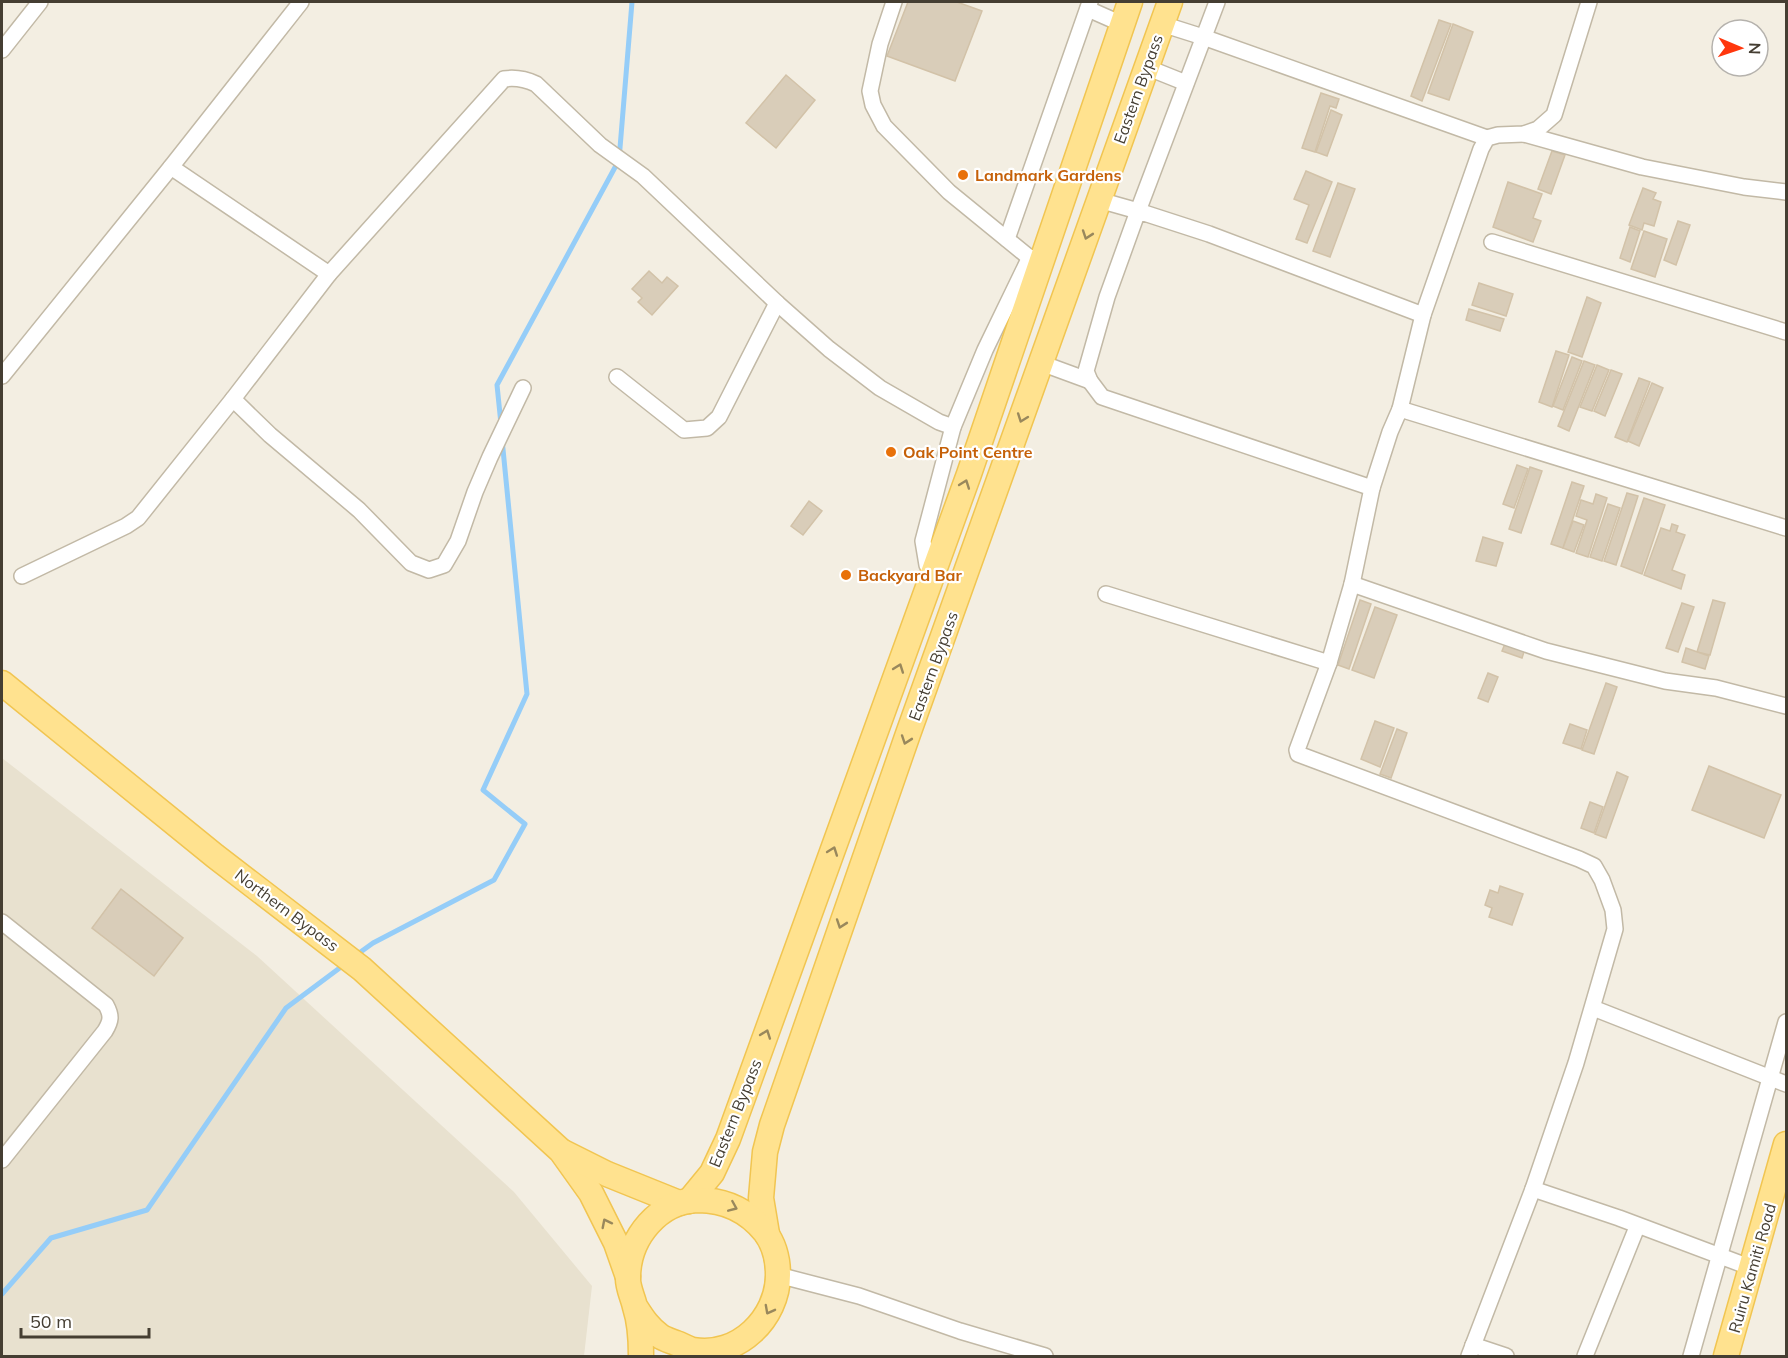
<svg xmlns="http://www.w3.org/2000/svg" width="1788" height="1358" font-family="Mulish,sans-serif">
<style>
.residential{fill:#e8e1cf}
.lines{fill:none;stroke-linecap:round;stroke-linejoin:round}
.stream{stroke:#95cdf8;stroke-width:5}
.building{fill:#d9cdb9;stroke:#d2c2a8;stroke-width:1.5}
.street-casing{stroke:#c2b9a6;stroke-width:18}
.primary-casing{stroke:#f1c551;stroke-width:27}
.street{stroke:#fff;stroke-width:15}
.primary{stroke:#ffe28f;stroke-width:24}
.oneway{stroke:#99885c}
.food-dot{fill:#e8710a;stroke:#fff;stroke-width:2}
.labels{text-anchor:middle;stroke-width:4.5;stroke-linejoin:round;paint-order:stroke}
.street-label{font-size:16px;fill:#453e32;stroke:#fff}
.food-label{font-size:16px;font-weight:bold;fill:#c56008;stroke:#fff;text-anchor:start}
</style>
<rect width="100%" height="100%" fill="#f3eee2"/>
<!-- residential -->
<polygon class="residential" points="2,758 257,956 514,1192 592,1286 584,1356 2,1356"/>
<g class="lines">
<!-- stream -->
<g class="stream">
<polyline points="501,424 497,385 619,160 632,2"/>
<polyline points="355,956 373,943 494,880 525,824 483,790 527,694 502,439"/>
<polyline points="2,1294 51,1238 147,1210 286,1008 345,964"/>
</g>
</g>
<!-- building -->
<g class="building">
<polygon points="908,2 957,2 982,11 955,81 887,56"/>
<polygon points="1439,20 1451,24 1422,101 1411,96"/>
<polygon points="1453,24 1473,32 1449,100 1428,93"/>
<polygon points="786,75 815,100 776,148 746,123"/>
<polygon points="1321,93 1339,99 1336,108 1330,106 1315,152 1302,148"/>
<polygon points="1331,110 1342,115 1327,156 1316,152"/>
<polygon points="1552,151 1565,155 1551,194 1538,189"/>
<polygon points="1306,171 1332,182 1307,243 1296,239 1309,205 1294,199"/>
<polygon points="1508,182 1542,194 1533,218 1541,221 1533,242 1493,227"/>
<polygon points="1338,183 1355,189 1330,257 1313,251"/>
<polygon points="1643,188 1656,193 1653,199 1661,202 1654,226 1644,223 1642,230 1629,225"/>
<polygon points="1678,221 1690,225 1676,265 1664,260"/>
<polygon points="1630,227 1640,231 1630,262 1620,258"/>
<polygon points="1644,231 1667,239 1655,277 1631,269"/>
<polygon points="649,271 662,283 667,277 678,286 652,315 638,302 642,298 632,289"/>
<polygon points="1479,283 1513,294 1506,316 1472,305"/>
<polygon points="1587,297 1601,303 1582,357 1568,352"/>
<polygon points="1469,309 1504,319 1500,331 1466,320"/>
<polygon points="1556,351 1569,355 1552,407 1539,402"/>
<polygon points="1572,357 1582,361 1563,410 1553,406"/>
<polygon points="1584,361 1595,365 1569,431 1558,426"/>
<polygon points="1597,365 1609,370 1592,411 1580,407"/>
<polygon points="1611,370 1622,374 1605,416 1594,411"/>
<polygon points="1639,378 1650,382 1627,442 1615,437"/>
<polygon points="1652,383 1663,388 1639,446 1628,441"/>
<polygon points="1517,465 1528,469 1514,508 1503,504"/>
<polygon points="1530,467 1542,471 1521,533 1509,529"/>
<polygon points="1572,482 1584,486 1563,548 1551,544"/>
<polygon points="1627,493 1638,496 1616,565 1604,561"/>
<polygon points="1596,494 1607,498 1588,557 1576,553 1587,520 1576,516 1581,500 1593,504"/>
<polygon points="1644,498 1665,505 1642,574 1621,566"/>
<polygon points="809,501 822,511 803,535 791,526"/>
<polygon points="1608,504 1620,508 1602,561 1590,557"/>
<polygon points="1573,521 1584,525 1574,552 1563,548"/>
<polygon points="1672,524 1678,526 1676,532 1685,535 1672,570 1685,575 1681,589 1644,575 1661,528 1670,531"/>
<polygon points="1483,537 1503,543 1496,566 1476,561"/>
<polygon points="1360,600 1371,604 1349,669 1338,665"/>
<polygon points="1713,600 1725,603 1710,655 1697,652"/>
<polygon points="1682,603 1694,607 1678,652 1666,648"/>
<polygon points="1375,607 1397,615 1374,678 1352,670"/>
<polygon points="1507,639 1526,646 1522,658 1502,651"/>
<polygon points="1686,648 1709,656 1705,669 1682,662"/>
<polygon points="1488,673 1498,677 1488,702 1478,698"/>
<polygon points="1606,683 1617,687 1594,754 1582,750"/>
<polygon points="1375,721 1394,728 1380,767 1361,759"/>
<polygon points="1570,724 1587,730 1581,749 1563,743"/>
<polygon points="1397,729 1407,733 1391,778 1380,774"/>
<polygon points="1709,766 1781,795 1764,838 1692,810"/>
<polygon points="1617,772 1628,777 1606,838 1595,834"/>
<polygon points="1590,802 1603,807 1594,833 1581,828"/>
<polygon points="1500,886 1523,894 1512,925 1489,917 1492,908 1485,905 1490,890 1498,893"/>
<polygon points="121,889 183,938 154,976 92,928"/>
</g>
<g class="lines">
<defs>
<g id="street">
<polyline points="894,2 880,44 870,91 873,105 884,126 949,192 1036,263"/>
<polyline points="1088,9 1122,24"/>
<polyline points="1162,24 1203,37 1487,138"/>
<polyline points="2,50 40,2"/>
<polyline points="1146,67 1186,83"/>
<polyline points="1524,134 1642,167 1744,187 1786,192"/>
<path d="M171,167L329,274L504,79C516,77 525,79 536,84L600,145L643,176L777,303L829,349L880,388L939,422L953,427L985,350L1030,257"/>
<polyline points="1099,200 1138,211 1217,2"/>
<polyline points="1007,239 1090,2"/>
<polyline points="1492,242 1786,332"/>
<polyline points="1423,315 1209,234 1138,211 1107,297 1086,371 1090,381 1102,397 1372,488 1352,584 1329,663 1297,750 1298,754 1579,859 1594,866 1602,880 1613,910 1615,929 1576,1063 1533,1189 1469,1356"/>
<polyline points="1041,363 1090,381"/>
<polyline points="2,376 171,167 301,2"/>
<polyline points="617,377 684,430 707,428 719,417 777,303"/>
<polyline points="233,399 270,435 359,510 411,563 429,570 444,565 458,541 475,492 490,457 523,388"/>
<polyline points="1400,409 1423,315 1481,149 1487,138 1498,135 1524,134 1538,129 1554,115 1589,2"/>
<polyline points="1372,488 1390,432 1400,409 1786,528"/>
<polyline points="932,575 927,565 923,541 953,427"/>
<polyline points="22,576 126,526 138,518 233,399 329,274"/>
<polyline points="1352,584 1546,651 1665,681 1716,688 1786,706"/>
<polyline points="1106,594 1329,663"/>
<path d="M2,922L106,1005C112,1016 111,1021 105,1031L2,1160"/>
<polyline points="1593,1008 1786,1084"/>
<polyline points="1533,1189 1619,1218 1752,1268"/>
<polyline points="778,1275 859,1296 960,1331 1045,1356"/>
<polyline points="1473,1345 1506,1356"/>
<polyline points="1585,1356 1637,1227"/>
<polyline points="1691,1356 1786,1022"/>
</g>
<g id="primary">
<polyline points="2,683 215,856 362,969 561,1151 591,1193 616,1243 628,1277"/>
<polyline points="563,1152 607,1174 679,1203"/>
<polyline points="689,1201 712,1173 728,1139 969,474 1130,2"/>
<polyline points="767,1234 761,1198 765,1152 772,1125 908,734 1170,2"/>
<path d="M636,1308C643,1319 649,1328 660,1336C664,1339 671,1341 676,1343C682,1345 688,1349 693,1350C738,1358 778,1318 778,1275C778,1260 774,1244 765,1232C748,1211 726,1200 698,1200C659,1201 629,1237 628,1276C627,1287 633,1297 635,1307C640,1322 641,1340 641,1356"/>
<polyline points="1726,1356 1786,1144"/>
</g>
</defs>
<!-- street casing -->
<use href="#street" class="street-casing"/>
<!-- primary casing -->
<use href="#primary" class="primary-casing"/>
<!-- street -->
<use href="#street" class="street"/>
<!-- primary -->
<use href="#primary" class="primary"/>
</g>
<!-- one-way arrows -->
<defs><path id="oneway-chevron" d="M-2-3.5L2.5 0L-2 3.5" fill="none" stroke-width="1.6" stroke-linecap="round" stroke-linejoin="round" transform="scale(1.5)"/></defs>
<g class="oneway">
<use href="#oneway-chevron" transform="translate(1087 235) rotate(109)"/>
<use href="#oneway-chevron" transform="translate(1022 418) rotate(110)"/>
<use href="#oneway-chevron" transform="translate(965 484) rotate(-70)"/>
<use href="#oneway-chevron" transform="translate(899 668) rotate(-70)"/>
<use href="#oneway-chevron" transform="translate(906 740) rotate(109)"/>
<use href="#oneway-chevron" transform="translate(833 851) rotate(-70)"/>
<use href="#oneway-chevron" transform="translate(841 924) rotate(109)"/>
<use href="#oneway-chevron" transform="translate(766 1034) rotate(-70)"/>
<use href="#oneway-chevron" transform="translate(733 1207) rotate(23)"/>
<use href="#oneway-chevron" transform="translate(606 1223) rotate(-117)"/>
<use href="#oneway-chevron" transform="translate(769 1310) rotate(118)"/>
</g>
<!-- markers -->
<g class="food-dot">
<circle cx="963" cy="175" r="6"/>
<circle cx="891" cy="452" r="6"/>
<circle cx="846" cy="575" r="6"/>
</g>
<g class="labels">
<!-- street labels -->
<g class="street-label">
<text transform="translate(1138 89) rotate(-70)" y="6">Eastern Bypass</text>
<text transform="translate(933 666) rotate(-70)" y="6">Eastern Bypass</text>
<text transform="translate(287 910) rotate(37)" y="6">Northern Bypass</text>
<text transform="translate(735 1113) rotate(-68)" y="6">Eastern Bypass</text>
<text transform="translate(1752 1268) rotate(-74)" y="6">Ruiru Kamiti Road</text>
</g>
<!-- food labels -->
<g class="food-label">
<text x="975" y="181">Landmark Gardens</text>
<text x="903" y="458">Oak Point Centre</text>
<text x="858" y="581">Backyard Bar</text>
</g>
</g>
<!-- border -->
<rect width="1788" height="1358" fill="none" stroke="#453e32" stroke-width="6"/>
<!-- north arrow -->
<g transform="translate(1740 48) rotate(92)"><circle r="28" fill="#ffffff" stroke="#b5b2ad" stroke-width="1.5"/>
<path d="M0-4.5L10 22L0 15L-10 22Z" fill="#ff370d"/>
<text y="-9" font-size="16" font-weight="bold" text-anchor="middle" fill="#453e32">N</text>
</g>
<!-- scale -->
<path d="M21 1328v9h128v-9" fill="none" stroke="#453e32" stroke-width="3"/>
<text x="30" y="1328" font-size="18" fill="#453e32" stroke="#ffffff" stroke-width="4.5" paint-order="stroke">50 m</text>
</svg>
